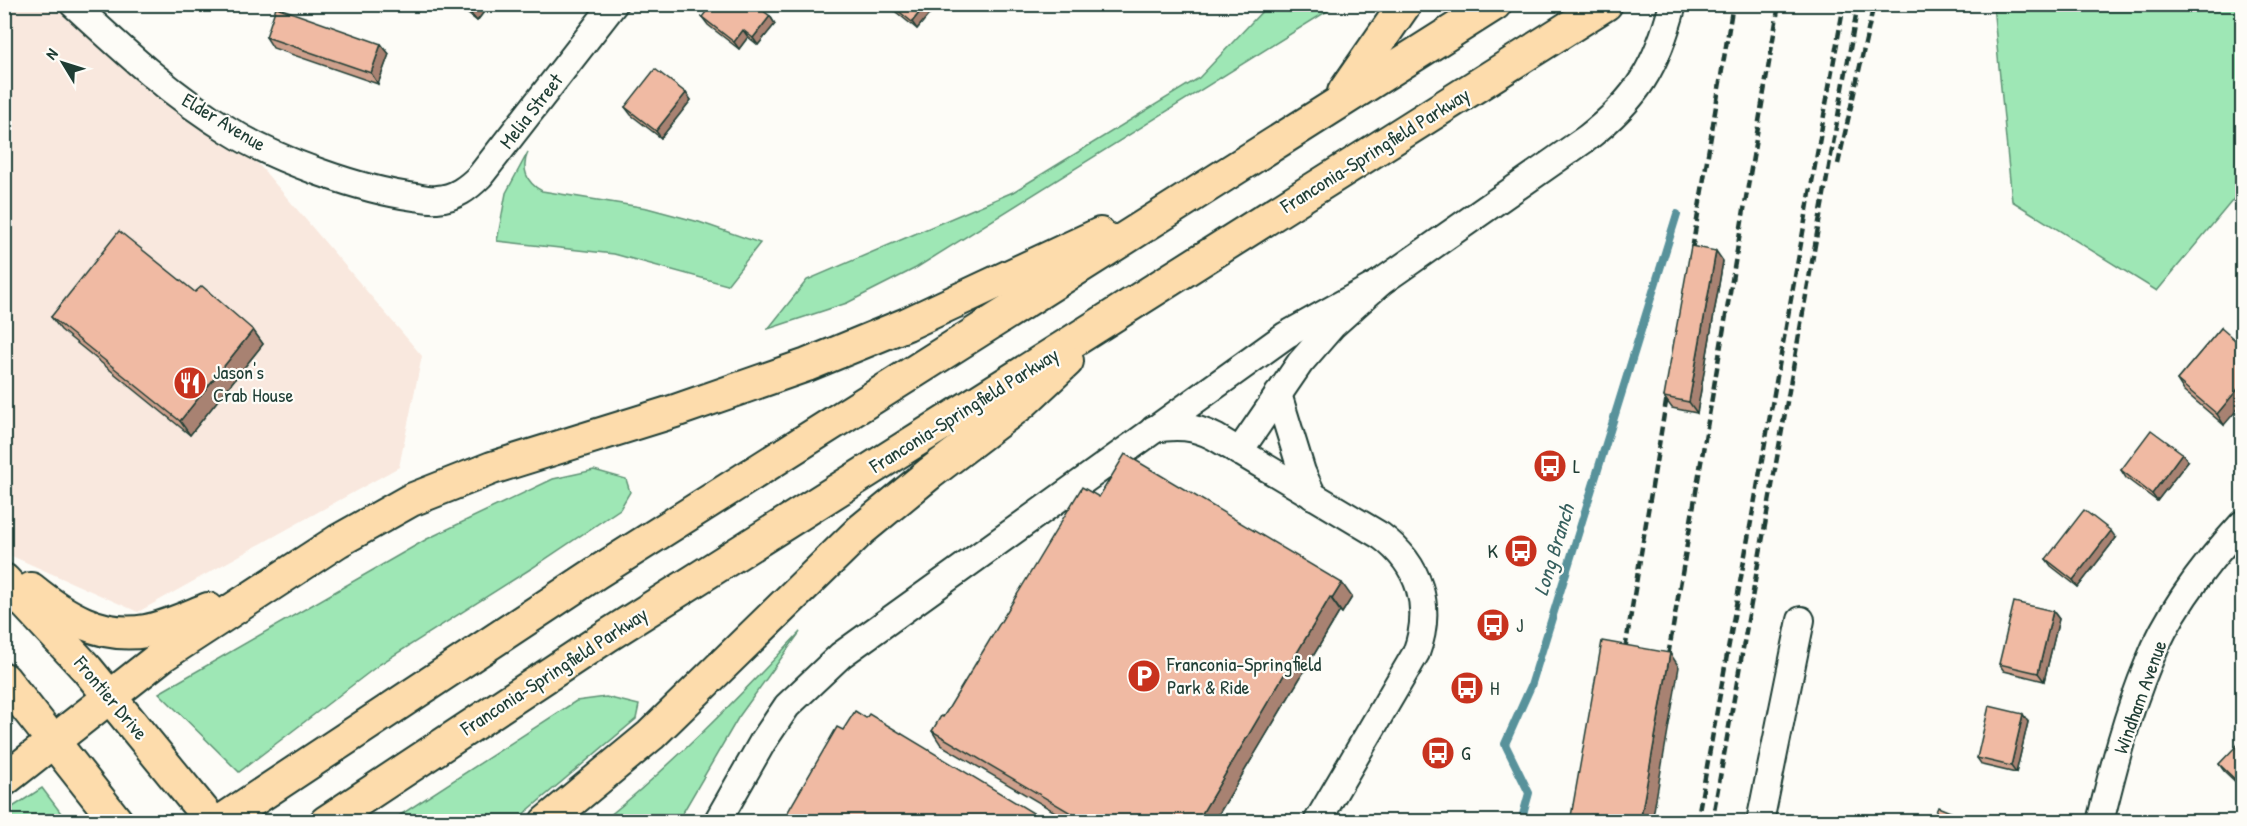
<svg xmlns="http://www.w3.org/2000/svg" width="2247" height="826" font-family="'Patrick Hand',sans-serif">
<style>
.built{fill:#f9e8de}
.green{fill:#9ee7b5;stroke:#5e9274;stroke-width:1.5}
.lines{fill:none;stroke-linecap:round;stroke-linejoin:round}
.stream{stroke:#59929b;stroke-width:8}
.minor-casing{stroke:#1f3d34;stroke-width:30}
.major-casing{stroke:#1f3d34;stroke-width:36}
.minor{stroke:#fdfcf7;stroke-width:26}
.major{stroke:#fddcac;stroke-width:32}
.rail{stroke:#1f3d34;stroke-width:4.5;stroke-dasharray:9 4.5;stroke-linecap:butt}
.wall{fill:#cea08c;stroke:#1f3d34;stroke-width:1.5}
.shaded-wall{fill:#a88272;stroke:#1f3d34;stroke-width:1.5}
.building{fill:#f0baa3;stroke:#1f3d34;stroke-width:1.5}
.labels{text-anchor:middle;stroke-width:4.5;stroke-linejoin:round;paint-order:stroke}
.street-label{font-size:20px;fill:#1f3d34;stroke:#fdfcf7}
.poi-label{font-size:20px;fill:#1f3d34;stroke:#fdfcf7;text-anchor:start}
.water-label{font-size:21px;font-style:italic;fill:#37605f;stroke:#fdfcf7}
</style>
<rect width="100%" height="100%" fill="#fdfcf7"/>
<filter id="ink" filterUnits="userSpaceOnUse"><feTurbulence type="fractalNoise" baseFrequency=".0167" numOctaves="2"/><feDisplacementMap in="SourceGraphic" scale="12" xChannelSelector="R" yChannelSelector="G"/><feConvolveMatrix kernelMatrix="1 2 1 2 8 2 1 2 1" color-interpolation-filters="sRGB"/></filter>
<g filter="url(#ink)">
<!-- built -->
<polygon class="built" points="5,5 80,5 231,132 422,356 399,467 138,612 5,553"/>
<!-- green -->
<g class="green">
<polygon points="1268,5 1337,5 916,268 847,303 768,329 807,280 1013,192 1199,78"/>
<polygon points="1993,5 2242,5 2242,189 2157,291 2012,201"/>
<path d="M528,152C521,168 526,183 542,191L647,208L699,222L760,243L727,285L614,254L497,241L506,193Z"/>
<polygon points="594,470 626,479 630,492 620,509 532,568 380,664 239,772 159,693 427,539 553,479"/>
<path d="M800,632L738,718L678,821H603C674,764 737,699 800,632Z"/>
<polygon points="606,697 639,705 636,719 515,821 391,821 576,701"/>
<polygon points="42,788 67,821 5,821 5,812"/>
</g>
<g class="lines">
<!-- stream -->
<polyline class="stream" points="1521,822 1529,793 1505,744 1531,686 1677,214"/>
<defs>
<g id="minor">
<path d="M73,4C123,50 172,96 230,131C276,160 361,190 415,197C422,198 430,200 437,199C455,198 468,188 480,176L614,4"/>
<polyline points="1278,394 1302,472 1313,496"/>
<path d="M1154,429C1177,425 1194,426 1215,437L1381,536C1420,565 1433,607 1416,653L1317,822"/>
<path d="M1239,452L1300,363L1333,325L1381,282L1587,138C1637,99 1657,66 1673,4"/>
<polyline points="717,822 762,743 787,706 841,655 1286,335 1381,282"/>
<polyline points="1760,822 1801,620"/>
<path d="M2100,822C2113,769 2127,714 2148,664C2168,612 2205,564 2242,524"/>
</g>
<g id="major">
<polyline points="1344,92 1405,4"/>
<polyline points="4,580 87,669 212,822"/>
<path d="M31,589C64,616 101,639 146,631C167,627 188,617 208,609"/>
<polyline points="4,679 117,822"/>
<polyline points="4,780 163,655 338,541 411,500 492,468 675,411 807,365 907,324 1100,234"/>
<polyline points="220,822 596,573 1495,4"/>
<polyline points="326,822 607,636 1606,4"/>
<polyline points="546,822 651,735 861,530 929,474 1021,404 1067,361"/>
</g>
</defs>
<!-- minor casing -->
<use href="#minor" class="minor-casing"/>
<!-- major casing -->
<use href="#major" class="major-casing"/>
<!-- minor -->
<use href="#minor" class="minor"/>
<!-- major -->
<use href="#major" class="major"/>
<!-- rail -->
<g class="rail">
<polyline points="1838,164 1874,4"/>
<polyline points="1690,262 1733,4"/>
<polyline points="1623,662 1669,384"/>
<polyline points="1666,668 1779,4"/>
<polyline points="1697,822 1844,4"/>
<polyline points="1712,822 1858,4"/>
</g>
</g>
<!-- wall -->
<g class="wall">
<polygon points="455,4 490,4 477,21"/>
<polygon points="886,4 935,4 936,6 917,29"/>
<polygon points="770,16 775,24 758,45 748,37 739,49 708,25 702,17"/>
<polygon points="266,37 381,44 389,54 378,84 273,48"/>
<polygon points="686,93 691,100 661,138 631,115 625,107"/>
<polygon points="1723,261 1697,413 1672,408 1664,397"/>
<polygon points="195,292 253,330 263,344 190,435 61,330 51,317"/>
<polygon points="2221,328 2224,425 2184,391 2177,380"/>
<polygon points="2188,461 2157,501 2126,478 2121,470"/>
<polygon points="1099,497 1352,597 1342,613 1340,611 1214,822 1072,822 941,745 932,731 943,717"/>
<polygon points="2116,538 2078,587 2051,566 2046,559"/>
<polygon points="2053,611 2059,619 2044,681 2004,671 1999,664"/>
<polygon points="2028,722 2016,773 1982,765 1977,758"/>
<polygon points="2242,742 2242,788 2224,771 2219,764"/>
</g>
<!-- shaded-wall -->
<g class="shaded-wall">
<polygon points="479,4 490,4 477,21 471,14"/>
<polygon points="926,4 935,4 936,6 917,29 912,22"/>
<polygon points="770,16 775,24 758,45 753,38"/>
<polygon points="743,30 748,37 739,49 734,42"/>
<polygon points="381,44 389,54 378,84 371,73"/>
<polygon points="686,93 691,100 661,138 656,131"/>
<polygon points="1716,251 1723,261 1697,413 1689,402"/>
<polygon points="253,330 263,344 190,435 180,421"/>
<polygon points="2242,384 2242,404 2224,425 2217,414"/>
<polygon points="2182,453 2188,461 2157,501 2152,494"/>
<polygon points="2111,531 2116,538 2078,587 2073,580"/>
<polygon points="1342,583 1352,597 1342,613 1332,599"/>
<polygon points="1330,597 1340,611 1214,822 1197,822"/>
<polygon points="2053,611 2059,619 2044,681 2038,673"/>
<polygon points="1670,653 1679,667 1652,822 1640,822"/>
<polygon points="2023,714 2028,722 2016,773 2011,766"/>
</g>
<!-- building -->
<g class="building">
<polygon points="460,4 479,4 471,14"/>
<polygon points="712,4 754,4 770,16 753,38 743,30 734,42 702,17"/>
<polygon points="890,4 926,4 912,22"/>
<polygon points="276,7 381,44 371,73 266,37"/>
<polygon points="655,69 686,93 656,131 625,107"/>
<polygon points="119,231 195,292 202,286 253,330 180,421 51,317"/>
<polygon points="1691,246 1716,251 1689,402 1664,397"/>
<polygon points="2221,328 2242,346 2242,384 2217,414 2177,380"/>
<polygon points="2151,430 2182,453 2152,494 2121,470"/>
<polygon points="1125,454 1342,583 1332,599 1330,597 1197,822 1086,822 932,731 941,716 943,717 947,711 1082,487 1099,497"/>
<polygon points="2084,510 2111,531 2073,580 2046,559"/>
<polygon points="2014,602 2053,611 2038,673 1999,664"/>
<polygon points="1602,641 1670,653 1640,822 1570,822"/>
<polygon points="1989,706 2023,714 2011,766 1977,758"/>
<polygon points="855,711 866,718 869,714 1048,822 782,822 837,727 843,730"/>
<polygon points="2241,741 2242,742 2242,786 2219,764"/>
<polygon points="1938,807 1970,820 1970,822 1932,822"/>
</g>
</g>
<!-- icons -->
<defs>
<symbol id="restaurant-disc" viewBox="-11 -11 22 22"><circle r="9.5" fill="#c8321e" stroke="#fdfcf7"/><path d="M-5-6h1v4h1v-4h1v4h1v-4h1v5L-1.5 .5V6h-2V.5L-5-1ZM5-6V6H3V1.5H1.5Q1.5-4 5-6Z" fill="#fff"/></symbol>
<symbol id="bus-disc" viewBox="-11 -11 22 22"><circle r="9.5" fill="#c8321e" stroke="#fdfcf7"/><path d="M-5-6H5V4H4V6H2V4H-2V6H-4V4H-5ZM-3.5-4V0h7V-4ZM-3.5 1.2v1.5H-2V1.2ZM2 1.2v1.5H3.5V1.2Z" fill="#fff"/></symbol>
<symbol id="parking-disc" viewBox="-11 -11 22 22"><circle r="9.5" fill="#c8321e" stroke="#fdfcf7"/><path d="M-3.5-5.5H1a3.5 3.5 0 0 1 0 7H-1V5.5H-3.5ZM-1-3.4V-.6H.8a1.4 1.4 0 0 0 0-2.8Z" fill="#fff"/></symbol>
</defs>
<g fill-rule="evenodd">
<use href="#restaurant-disc" x="171" y="364" width="38" height="38"/>
<use href="#bus-disc" x="1531" y="447" width="38" height="38"/>
<use href="#bus-disc" x="1502" y="532" width="38" height="38"/>
<use href="#bus-disc" x="1474" y="606" width="38" height="38"/>
<use href="#parking-disc" x="1125" y="657" width="38" height="38"/>
<use href="#bus-disc" x="1448" y="669" width="38" height="38"/>
<use href="#bus-disc" x="1419" y="734" width="38" height="38"/>
</g>
<g class="labels">
<!-- street labels -->
<g class="street-label">
<text transform="translate(531 111) rotate(-52)" y="7">Melia Street</text>
<text transform="translate(224 122) rotate(31)" y="7">Elder Avenue</text>
<text transform="translate(1375 150) rotate(-32)" y="7">Franconia-Springfield Parkway</text>
<text transform="translate(964 410) rotate(-32)" y="7">Franconia-Springfield Parkway</text>
<text transform="translate(554 671) rotate(-33)" y="7">Franconia-Springfield Parkway</text>
<text transform="translate(2140 697) rotate(-70)" y="7">Windham Avenue</text>
<text transform="translate(111 698) rotate(50)" y="7">Frontier Drive</text>
</g>
<!-- poi labels -->
<g class="poi-label">
<text x="213" y="379">Jason's<tspan x="213" dy="23">Crab House</tspan></text>
<text x="1573" y="473">L</text>
<text x="1498" y="558" text-anchor="end">K</text>
<text x="1516" y="632">J</text>
<text x="1167" y="671">Franconia-Springfield<tspan x="1167" dy="23">Park &amp; Ride</tspan></text>
<text x="1490" y="695">H</text>
<text x="1461" y="760">G</text>
</g>
<!-- water labels -->
<g class="water-label">
<text transform="translate(1554 550) rotate(-73)" y="7">Long Branch</text>
</g>
</g>
<!-- margin -->
<rect width="2247" height="826" fill="none" stroke="#fdfcf7" stroke-width="24"/>
<rect x="12" y="12" width="2223" height="802" fill="none" stroke="#1f3d34" stroke-width="2" filter="url(#ink)"/>
<!-- north arrow -->
<g transform="translate(63 63) rotate(308)" stroke="#fdfcf7" stroke-width="4.5" paint-order="stroke">
<path d="M0-4.5L10 22L0 15L-10 22Z" fill="#1f3d34"/>
<text y="-9" font-size="16" font-weight="bold" text-anchor="middle" fill="#1f3d34">N</text>
</g>
</svg>
